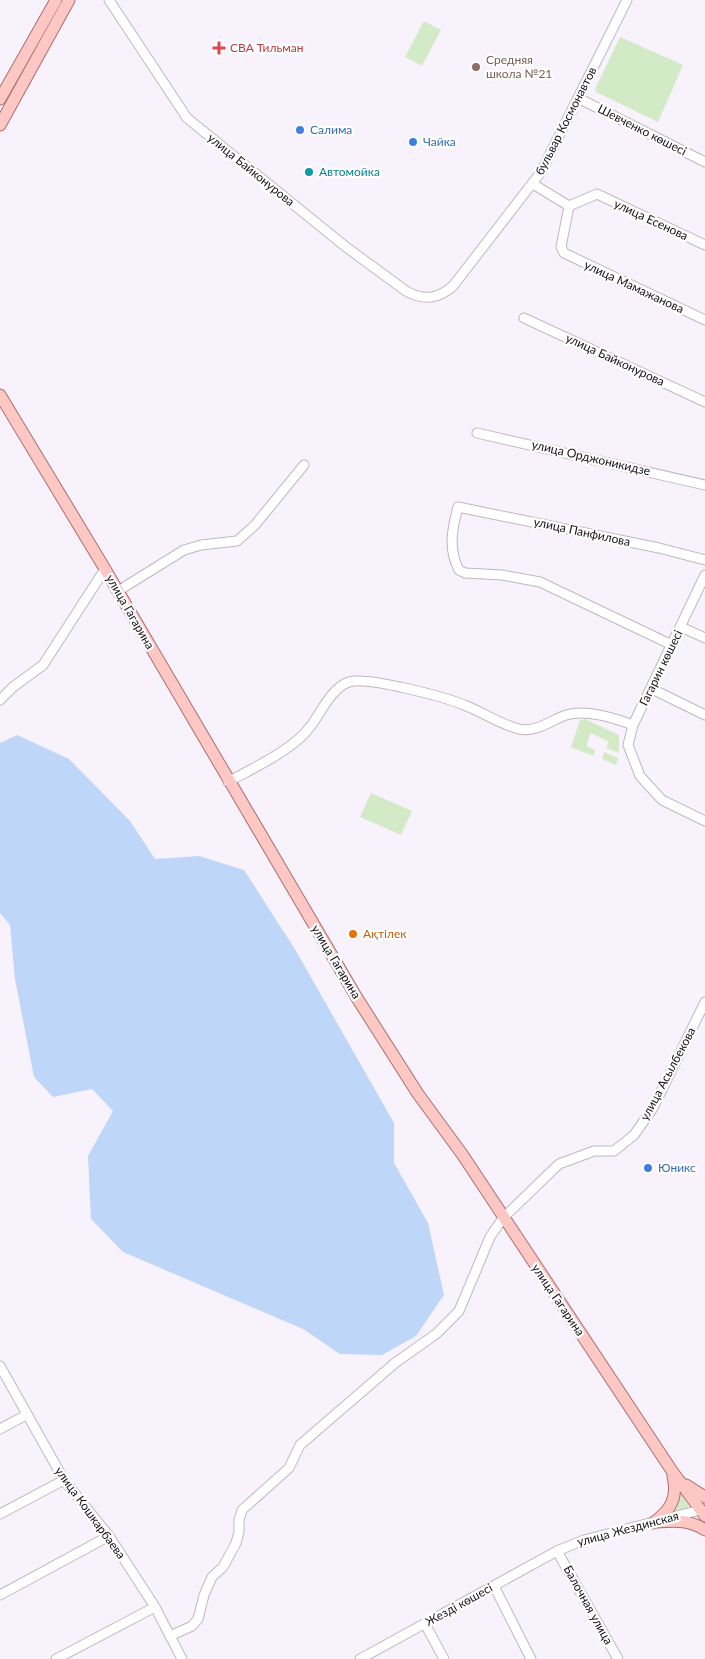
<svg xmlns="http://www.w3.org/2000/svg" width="705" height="1659" font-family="Lato,sans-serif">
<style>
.green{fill:#d3eac6}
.water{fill:#bed6f8}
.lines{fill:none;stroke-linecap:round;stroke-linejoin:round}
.minor-casing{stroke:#beb8c4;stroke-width:11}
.major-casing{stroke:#ab6f6d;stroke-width:13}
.minor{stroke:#fff;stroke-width:9}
.major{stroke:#fdc7c4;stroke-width:11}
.health-dot{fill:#e0444e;stroke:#fff;stroke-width:2}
.education-dot{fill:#8d6e63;stroke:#fff;stroke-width:2}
.shop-dot{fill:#3f7fe0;stroke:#fff;stroke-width:2}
.culture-dot{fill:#0f9aa8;stroke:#fff;stroke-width:2}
.food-dot{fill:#e8710a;stroke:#fff;stroke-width:2}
.labels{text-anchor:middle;stroke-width:4.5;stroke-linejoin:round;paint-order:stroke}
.health-label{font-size:12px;fill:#be3a42;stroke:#fff;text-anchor:start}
.education-label{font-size:12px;fill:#785e54;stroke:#fff;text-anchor:start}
.street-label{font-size:12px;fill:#141216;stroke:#fff}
.shop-label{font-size:12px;fill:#366cbe;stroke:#fff;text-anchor:start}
.culture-label{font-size:12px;fill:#0d838f;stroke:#fff;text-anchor:start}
.food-label{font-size:12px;fill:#c56008;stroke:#fff;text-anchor:start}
</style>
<rect width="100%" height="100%" fill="#f8f2fd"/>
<!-- green -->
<g class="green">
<polygon points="424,21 441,30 422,66 405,57"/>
<polygon points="620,37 683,65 658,122 596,92 595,89"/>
<polygon points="585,719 619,735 619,753 606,748 609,742 591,733 586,746 595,750 593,756 571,747 580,720"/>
<polygon points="604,752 618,758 616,765 602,759"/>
<polygon points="371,793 412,811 401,835 360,817"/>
<polygon points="681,1493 690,1508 673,1513"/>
</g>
<!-- water -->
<polygon class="water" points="17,735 69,759 130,821 155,859 199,856 244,870 296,951 394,1123 394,1163 428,1223 444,1295 416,1336 382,1355 340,1354 303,1329 123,1252 91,1219 88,1156 113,1111 92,1089 53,1097 34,1077 15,979 10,925 0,913 0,743"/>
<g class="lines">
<defs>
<g id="minor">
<path d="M109,0L187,118L346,247L406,291C424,301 438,299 453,286L541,172L627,0"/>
<polyline points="578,98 705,162"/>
<polyline points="533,184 569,206 561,247 564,253 705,320"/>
<polyline points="569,206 597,194 705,245"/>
<polyline points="524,318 705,402"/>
<polyline points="477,433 705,485"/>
<polyline points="705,575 633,725 628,745 640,776 662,800 705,821"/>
<polyline points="118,591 184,550 201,545 237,541 255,525 304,465"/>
<polyline points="681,627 705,638"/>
<path d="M672,645L540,582L502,575L465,573L459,570C448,549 452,529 458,507L659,548L705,560"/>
<polyline points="652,689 705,715"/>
<polyline points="0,700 13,687 43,665 105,569"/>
<path d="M228,782C253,768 293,750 310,727C321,713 331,688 349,682C366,676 445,697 464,705C483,712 499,724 519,729C535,733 552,720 566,715C587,709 614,718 633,725"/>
<polyline points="0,1366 64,1480 109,1536 155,1607 182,1659"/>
<polyline points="0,1429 26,1415"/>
<polyline points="0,1514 64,1480"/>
<polyline points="557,1551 618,1659"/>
<polyline points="494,1586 531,1659"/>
<polyline points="0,1595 109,1536"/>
<polyline points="425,1624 444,1659"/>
<polyline points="170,1636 192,1626 198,1619 204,1595 212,1577 223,1567 236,1543 239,1532 239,1520 242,1510 289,1468 300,1445 395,1363 436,1334 459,1311 490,1237 503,1218 559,1164 594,1151 614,1151 634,1135 653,1108 705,1002"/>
<polyline points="56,1659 155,1607"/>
<polyline points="360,1659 557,1551 584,1540 700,1510"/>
</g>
<g id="major">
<polyline points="0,99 56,0"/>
<polyline points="0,125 69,0"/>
<polyline points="0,395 105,569 357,998 418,1094 462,1154 672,1471 705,1516"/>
<polyline points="686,1485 705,1497"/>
<path d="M655,1522C674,1521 689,1519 705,1530"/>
<path d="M653,1523C671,1510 678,1498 673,1476"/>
</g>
</defs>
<!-- minor casing -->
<use href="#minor" class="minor-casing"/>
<!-- major casing -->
<use href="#major" class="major-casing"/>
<!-- minor -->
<use href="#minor" class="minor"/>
<!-- major -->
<use href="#major" class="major"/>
</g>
<!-- markers -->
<path class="health-dot" d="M216.5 40.5h5v5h5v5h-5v5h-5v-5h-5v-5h5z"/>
<circle class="education-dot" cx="476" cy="67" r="5"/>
<g class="shop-dot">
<circle cx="300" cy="130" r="5"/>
<circle cx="413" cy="142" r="5"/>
<circle cx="648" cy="1168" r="5"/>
</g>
<circle class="culture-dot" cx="309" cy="172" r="5"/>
<circle class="food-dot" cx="353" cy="934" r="5"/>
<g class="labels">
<!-- health labels -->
<g class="health-label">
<text x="230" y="52">СВА Тильман</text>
</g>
<!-- education labels -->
<g class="education-label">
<text x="486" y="64">Средняя<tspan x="486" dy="14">школа №21</tspan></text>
</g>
<!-- street labels -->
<g class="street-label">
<text transform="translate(566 121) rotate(-63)" y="4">бульвар Космонавтов</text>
<text transform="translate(642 130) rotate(27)" y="4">Шевченко көшесі</text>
<text transform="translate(251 170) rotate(39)" y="4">улица Байконурова</text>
<text transform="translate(651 220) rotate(25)" y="4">улица Есенова</text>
<text transform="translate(634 287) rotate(25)" y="4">улица Мамажанова</text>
<text transform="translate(615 360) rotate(25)" y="4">улица Байконурова</text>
<text transform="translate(591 458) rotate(13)" y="4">улица Орджоникидзе</text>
<text transform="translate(582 532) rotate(12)" y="4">улица Панфилова</text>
<text transform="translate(130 612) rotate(60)" y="4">улица Гагарина</text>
<text transform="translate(661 668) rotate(-64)" y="4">Гагарин көшесі</text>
<text transform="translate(336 962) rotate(59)" y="4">улица Гагарина</text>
<text transform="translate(668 1074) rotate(-62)" y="4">улица Асылбекова</text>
<text transform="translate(558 1300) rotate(56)" y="4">улица Гагарина</text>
<text transform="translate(90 1513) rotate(54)" y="4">улица Кошкарбаева</text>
<text transform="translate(628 1529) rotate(-15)" y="4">улица Жездинская</text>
<text transform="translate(459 1605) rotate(-29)" y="4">Жезді көшесі</text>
<text transform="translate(588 1605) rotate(61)" y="4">Балочная улица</text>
</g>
<!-- shop labels -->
<g class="shop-label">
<text x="310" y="134">Салима</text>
<text x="423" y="146">Чайка</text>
<text x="658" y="1172">Юникс</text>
</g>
<!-- culture labels -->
<g class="culture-label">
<text x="319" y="176">Автомойка</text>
</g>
<!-- food labels -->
<g class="food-label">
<text x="363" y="938">Ақтілек</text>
</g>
</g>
</svg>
